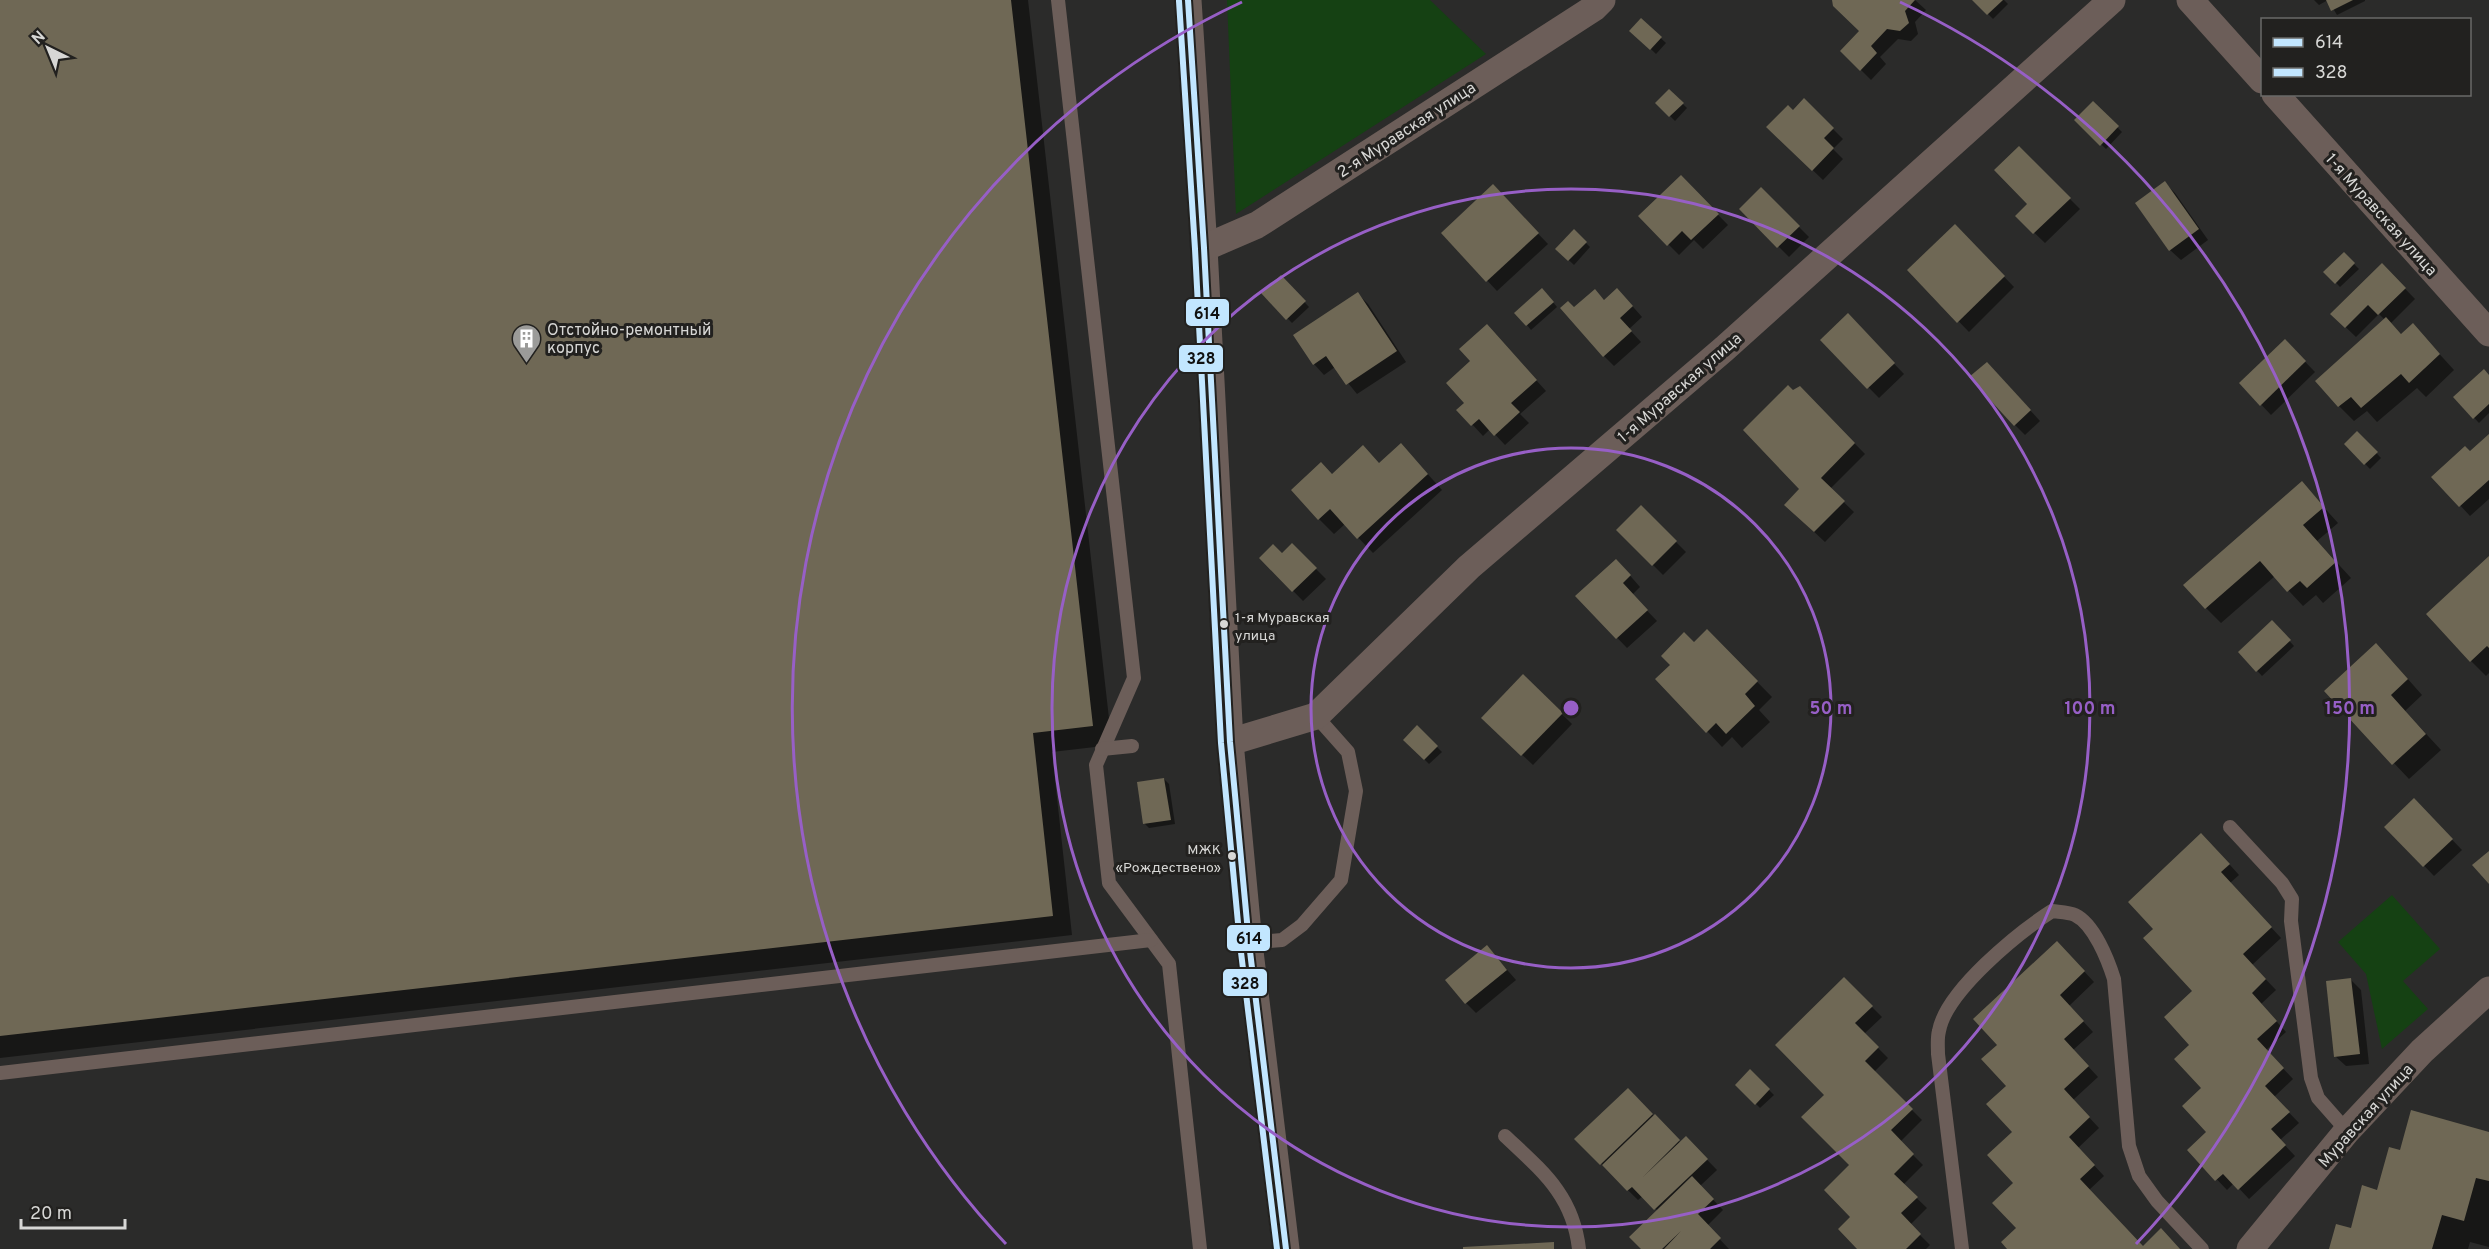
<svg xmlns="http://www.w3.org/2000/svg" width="2489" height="1249" font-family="Overpass,sans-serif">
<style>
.green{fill:#154113}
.shadow{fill:#0007}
.building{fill:#6f6855}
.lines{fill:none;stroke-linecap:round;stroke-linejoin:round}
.lane{stroke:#6c5e59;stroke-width:14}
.street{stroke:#6c5e59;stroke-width:27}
.bus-1-casing{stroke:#22211f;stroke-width:10}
.bus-2-casing{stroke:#22211f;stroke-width:10}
.bus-1{stroke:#c2e6ff;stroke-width:6}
.bus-2{stroke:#c2e6ff;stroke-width:6}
.ring{fill:none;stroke:#975fc6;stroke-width:3}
.bus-dot{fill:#d7d7d5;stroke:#22211f;stroke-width:2}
.labels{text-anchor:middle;stroke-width:6;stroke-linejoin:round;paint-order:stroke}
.bus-label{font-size:14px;fill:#d7d7d5;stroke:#22211f;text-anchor:start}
.street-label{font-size:16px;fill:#d7d7d5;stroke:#22211f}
.poi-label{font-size:16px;fill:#d7d7d5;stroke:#22211f;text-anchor:start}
.centre{fill:#975fc6;stroke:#22211f;stroke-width:3}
.ring-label{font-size:18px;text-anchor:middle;font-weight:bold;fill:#975fc6;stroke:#22211f;stroke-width:6;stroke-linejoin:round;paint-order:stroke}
.line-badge{stroke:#22211f;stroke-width:2}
.pale-badge-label{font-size:16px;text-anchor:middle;font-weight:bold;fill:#111}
</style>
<rect width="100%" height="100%" fill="#2b2b2a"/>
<!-- green -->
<g class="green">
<polygon points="1227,0 1430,0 1486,54 1236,214"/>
<polygon points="2392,895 2440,949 2403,981 2428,1009 2382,1049 2366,974 2338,942"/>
</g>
<!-- shadow -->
<g class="shadow">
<polygon points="0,0 1028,0 1112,745 1052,752 1072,935 0,1058"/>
<polygon points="1834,0 1915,0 1926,10 1915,22 1918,34 1911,41 1898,39 1880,57 1886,64 1871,80 1842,51 1861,31"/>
<polygon points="1974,0 2004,0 2008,4 1993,19"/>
<polygon points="2314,0 2365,0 2365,1 2337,15 2328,0 2319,5"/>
<polygon points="1641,20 1666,43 1656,54 1631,30"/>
<polygon points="1669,91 1687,108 1675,121 1657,103"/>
<polygon points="1804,100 1843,139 1833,149 1843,159 1823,180 1768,127 1793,112"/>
<polygon points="2093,103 2122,132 2106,149 2076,120"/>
<polygon points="2019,148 2080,209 2045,243 2017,216 2029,204"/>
<polygon points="1681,177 1728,225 1703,249 1694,240 1679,255 1640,216"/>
<polygon points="2165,183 2175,193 2208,240 2181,260 2170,250"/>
<polygon points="1761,189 1809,237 1789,257 1741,209"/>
<polygon points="1503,197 1548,244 1497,291 1443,233"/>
<polygon points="1955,226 2014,287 1969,332 1909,270"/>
<polygon points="1574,231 1590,247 1574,265 1557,249"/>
<polygon points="2344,254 2359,269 2340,287 2326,272"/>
<polygon points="2382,265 2415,299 2391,323 2402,335 2413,325 2454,370 2426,397 2417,388 2377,422 2367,411 2354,421 2339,406 2385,320 2379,314 2356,337 2332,314"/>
<polygon points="1281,277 1309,307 1292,323 1263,293"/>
<polygon points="1595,291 1605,301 1627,300 1642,317 1629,329 1641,342 1614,366 1604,356 1574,309"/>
<polygon points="1358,294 1368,304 1406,362 1357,394 1335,367 1324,375 1314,364 1295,335"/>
<polygon points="1547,295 1557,307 1531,330 1527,325"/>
<polygon points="1847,315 1904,374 1879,398 1822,340"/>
<polygon points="1497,337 1546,391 1520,414 1529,423 1505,445 1490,429 1483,436 1459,410 1466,403 1472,361"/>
<polygon points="2285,341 2315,372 2271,415 2241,383"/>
<polygon points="1997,374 2040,421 2025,435 2015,425"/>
<polygon points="2489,376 2489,413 2479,423 2455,397"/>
<polygon points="1800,388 1865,454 1830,489 1854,512 1825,542 1796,515 1801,489 1793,392"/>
<polygon points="2357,433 2381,458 2370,469 2346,444"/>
<polygon points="2489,436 2489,499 2470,516 2434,477 2471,453"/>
<polygon points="1416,461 1442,490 1373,553 1345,524 1334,534 1319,519 1380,464"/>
<polygon points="2302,483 2338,523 2317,541 2351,578 2323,603 2316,595 2303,606 2275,576 2221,623 2206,608"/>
<polygon points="1641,507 1686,552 1663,575 1618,530"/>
<polygon points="1292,545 1326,579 1303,601 1261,558 1282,555"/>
<polygon points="2489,558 2489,673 2486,676 2471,661"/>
<polygon points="1626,571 1640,587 1632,595 1657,621 1627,648 1577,596"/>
<polygon points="2272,622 2294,646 2262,676 2240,652"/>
<polygon points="1707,631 1772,697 1759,710 1770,722 1742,748 1732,737 1722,747 1707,731 1672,665"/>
<polygon points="2391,660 2422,695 2405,711 2441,750 2409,779 2326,691"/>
<polygon points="1523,676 1572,724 1533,765 1483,718"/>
<polygon points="1417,727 1442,752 1429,764 1405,740"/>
<polygon points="1164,779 1169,784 1175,824 1149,828 1144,823"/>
<polygon points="2414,800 2462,850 2434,876 2387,827"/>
<polygon points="2212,845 2239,875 2230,883 2281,938 2252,965 2276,990 2261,1004 2286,1032 2266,1050 2293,1079 2274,1097 2299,1123 2280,1140 2295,1156 2249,1199 2234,1183 2227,1190 2189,1150 2208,1132 2203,1088 2191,1045 2194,991 2155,929"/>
<polygon points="1487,947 1516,980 1476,1013 1466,1003"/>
<polygon points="2067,953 2094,982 2069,1006 2093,1032 2073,1050 2098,1077 2073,1100 2099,1128 2078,1148 2104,1176 2089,1190 2143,1247 2179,1249 2009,1249 2018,1228 2014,1132 2008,1086 1999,1045"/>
<polygon points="1844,979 1882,1017 1864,1034 1888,1058 1874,1072 1922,1120 1900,1142 1923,1165 1903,1185 1927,1208 1910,1225 1930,1245 1926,1249 1859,1249 1852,1217 1851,1165 1826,1095"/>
<polygon points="2351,980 2361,990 2369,1064 2346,1066 2335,1056"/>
<polygon points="1750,1071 1774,1095 1760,1108 1737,1085"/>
<polygon points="1628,1090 1681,1143 1686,1138 1717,1170 1700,1186 1723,1210 1707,1226 1729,1249 1643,1249 1658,1211 1643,1196 1638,1200 1576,1139"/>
<polygon points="2489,1134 2489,1247 2470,1242 2468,1249 2331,1249 2352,1230 2378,1192 2401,1152"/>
</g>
<!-- building -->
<g class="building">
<polygon points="0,0 1011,0 1093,726 1033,733 1053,916 0,1036"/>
<polygon points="1832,0 1915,0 1905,11 1909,23 1900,31 1887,29 1871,46 1877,53 1860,71 1840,51 1859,31 1833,6"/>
<polygon points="1972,0 2003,0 1987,15"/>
<polygon points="2326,0 2353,0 2331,11"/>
<polygon points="1641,18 1662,37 1650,50 1629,31"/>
<polygon points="1669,89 1684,103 1669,117 1655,103"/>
<polygon points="1804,98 1834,128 1824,138 1834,148 1812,171 1766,127 1788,105 1793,110"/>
<polygon points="2093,101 2119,126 2100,146 2074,120"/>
<polygon points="2019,146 2071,198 2033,234 2015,216 2027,204 1994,170"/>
<polygon points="1681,175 1719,214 1691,240 1682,231 1667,246 1638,216"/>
<polygon points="2165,181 2199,229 2169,251 2135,203"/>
<polygon points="1493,184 1539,233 1486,282 1441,233"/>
<polygon points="1761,187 1800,226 1777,248 1739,209"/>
<polygon points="1955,224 2005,276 1957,323 1907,270"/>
<polygon points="1574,229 1587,242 1568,261 1555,249"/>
<polygon points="2344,252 2355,263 2335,284 2323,272"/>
<polygon points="2382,263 2406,288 2378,315 2368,305 2345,328 2330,314"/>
<polygon points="1281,275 1306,301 1286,320 1261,293"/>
<polygon points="1542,288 1554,302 1526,326 1514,313"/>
<polygon points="1617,288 1633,306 1620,318 1632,331 1603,357 1560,308 1568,301 1574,307 1595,289 1604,300"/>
<polygon points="1358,292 1397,351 1346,385 1326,356 1313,365 1293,335"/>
<polygon points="1848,313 1895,363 1867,389 1820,340"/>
<polygon points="2386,317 2401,334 2413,323 2440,354 2409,383 2401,374 2361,408 2351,397 2338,407 2315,381"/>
<polygon points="1487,324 1537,380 1511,403 1520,412 1494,436 1479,419 1471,426 1456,410 1464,403 1446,383 1470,361 1459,349"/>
<polygon points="2285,339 2306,361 2260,406 2239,383"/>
<polygon points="1987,362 2031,410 2014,426 1969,377"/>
<polygon points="2484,369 2489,375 2489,404 2473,419 2453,397"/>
<polygon points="1788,385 1793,390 1800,386 1855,443 1821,478 1845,501 1814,532 1784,505 1799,489 1743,430"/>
<polygon points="2357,431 2378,452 2364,465 2344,444"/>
<polygon points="2489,434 2489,480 2459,507 2431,477 2465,446 2470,451"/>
<polygon points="1401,443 1428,474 1357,539 1330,509 1318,520 1291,490 1321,462 1332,474 1363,445 1379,463"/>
<polygon points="2302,481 2324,507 2303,525 2336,562 2307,588 2300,581 2287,592 2260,561 2205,609 2183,585"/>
<polygon points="1641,505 1677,541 1652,566 1616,530"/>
<polygon points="1292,543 1317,568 1292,592 1259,558 1273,544 1282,553"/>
<polygon points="2489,556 2489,648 2487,646 2470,662 2426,614"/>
<polygon points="1616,559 1631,575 1623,583 1648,610 1616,639 1575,596"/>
<polygon points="2272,620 2291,640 2256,672 2238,652"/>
<polygon points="1707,629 1758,681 1745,694 1755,706 1726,734 1716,723 1706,733 1655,679 1670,665 1661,656 1684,632 1694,642"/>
<polygon points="2376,643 2408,679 2391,695 2426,734 2392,765 2324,691"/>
<polygon points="1523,674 1563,713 1521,756 1481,718"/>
<polygon points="1417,725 1438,746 1424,760 1403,740"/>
<polygon points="1164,778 1171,820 1143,824 1137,782"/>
<polygon points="2414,798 2453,839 2423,867 2384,827"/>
<polygon points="2201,833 2230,864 2221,872 2272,927 2243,954 2266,979 2252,993 2277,1021 2257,1039 2284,1068 2265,1086 2290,1112 2271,1129 2286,1145 2238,1190 2223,1174 2215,1181 2187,1150 2206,1132 2182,1106 2201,1088 2174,1059 2189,1045 2164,1017 2192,991 2143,938 2153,929 2128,902"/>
<polygon points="2489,851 2489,884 2472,865"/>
<polygon points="2057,941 2085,971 2060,995 2084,1021 2064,1039 2089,1066 2064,1089 2090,1117 2069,1137 2095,1165 2080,1179 2143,1246 2161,1228 2180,1249 2007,1249 2001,1242 2016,1228 1992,1203 2013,1183 1987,1155 2012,1132 1986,1104 2006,1086 1981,1059 1997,1045 1973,1019"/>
<polygon points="1487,945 1507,970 1465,1004 1445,980"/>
<polygon points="1844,977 1873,1006 1855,1023 1879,1047 1865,1061 1913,1109 1891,1130 1914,1154 1894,1174 1918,1197 1901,1213 1921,1234 1906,1249 1857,1249 1838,1229 1850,1217 1824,1190 1849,1165 1801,1117 1824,1095 1775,1045"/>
<polygon points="2351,978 2360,1054 2334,1057 2326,981"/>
<polygon points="1750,1069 1770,1089 1755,1105 1735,1085"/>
<polygon points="1628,1088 1653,1114 1600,1165 1574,1139"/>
<polygon points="2411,1110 2489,1132 2489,1181 2476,1178 2464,1221 2442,1215 2432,1249 2329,1249 2336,1224 2351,1228 2362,1185 2377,1190 2389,1147 2400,1150"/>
<polygon points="1655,1114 1680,1140 1643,1177 1686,1136 1708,1159 1654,1210 1632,1187 1627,1191 1602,1165"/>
<polygon points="1692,1176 1714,1199 1698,1214 1721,1238 1710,1249 1664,1249 1681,1231 1662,1249 1641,1249 1629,1237"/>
<polygon points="1554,1242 1554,1249 1463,1249 1463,1247"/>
</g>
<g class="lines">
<!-- lane -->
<g class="lane">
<polyline points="1058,0 1134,678 1096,765 1109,883 1169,964 1200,1249"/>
<polyline points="1102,749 1132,746"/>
<polyline points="2230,827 2282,883 2292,899 2291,921 2311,1078 2318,1098 2347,1131"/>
<polyline points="1249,943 1282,940 1302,925 1341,880 1356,791 1348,752 1316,716"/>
<polyline points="0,1073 1151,940"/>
<path d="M1505,1136C1542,1171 1573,1195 1579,1249"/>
<path d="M1962,1249L1938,1054C1938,1046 1937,1038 1939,1031C1946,991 2019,932 2052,911C2059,912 2069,912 2075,915C2094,924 2108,960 2114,979L2129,1146L2139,1176L2157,1201L2202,1249"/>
</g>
<!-- street -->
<g class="street">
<polyline points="1188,0 1204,248 1230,742 1249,943 1286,1249"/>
<polyline points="2190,0 2262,80"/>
<polyline points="2275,94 2489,333"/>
<polyline points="1204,248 1257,225 1594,8 1602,0"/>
<polyline points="1230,742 1316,716 1469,567 1724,349 2112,0"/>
<polyline points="2250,1249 2347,1131 2422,1051 2489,990"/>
</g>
<defs>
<polyline id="bus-1" points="1188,0 1204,248 1230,742 1249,943 1286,1249"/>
<polyline id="bus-2" points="1179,1 1195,249 1221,743 1240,944 1277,1249"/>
</defs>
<!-- bus-1 casing -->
<use href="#bus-1" class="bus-1-casing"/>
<!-- bus-2 casing -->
<use href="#bus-2" class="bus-2-casing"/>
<!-- bus-1 -->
<use href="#bus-1" class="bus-1"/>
<!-- bus-2 -->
<use href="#bus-2" class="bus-2"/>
</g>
<!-- distance rings -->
<g class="ring">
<circle cx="1571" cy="708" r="260"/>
<circle cx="1571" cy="708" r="519"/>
<path d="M1006 1244A779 779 0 0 1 1242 2M1900 2A779 779 0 0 1 2136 1244"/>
</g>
<!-- icons -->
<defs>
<symbol id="building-pin" viewBox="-11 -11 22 30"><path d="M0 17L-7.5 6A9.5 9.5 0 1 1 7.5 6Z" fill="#9b9b99" stroke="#22211f"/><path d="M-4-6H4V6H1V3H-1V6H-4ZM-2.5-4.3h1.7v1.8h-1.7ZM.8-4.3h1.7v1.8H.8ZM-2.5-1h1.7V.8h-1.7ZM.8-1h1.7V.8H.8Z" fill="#fff"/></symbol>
</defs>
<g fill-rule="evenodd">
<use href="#building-pin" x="510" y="322" width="33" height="45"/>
</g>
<!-- markers -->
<g class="bus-dot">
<circle cx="1224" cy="624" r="5"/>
<circle cx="1232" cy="856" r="5"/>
</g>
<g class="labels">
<!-- bus labels -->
<g class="bus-label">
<text x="1235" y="622">1-я Муравская<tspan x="1235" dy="18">улица</tspan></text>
<text x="1221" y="854" text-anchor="end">МЖК<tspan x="1221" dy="18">«Рождествено»</tspan></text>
</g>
<!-- street labels -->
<g class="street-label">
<text transform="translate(1406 129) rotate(-33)" y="6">2-я Муравская улица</text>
<text transform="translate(2382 214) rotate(48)" y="6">1-я Муравская улица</text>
<text transform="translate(1679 387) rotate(-41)" y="6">1-я Муравская улица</text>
<text transform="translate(2365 1115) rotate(-48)" y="6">Муравская улица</text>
</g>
<!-- poi labels -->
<g class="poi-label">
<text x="547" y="335">Отстойно-ремонтный<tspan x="547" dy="18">корпус</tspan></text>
</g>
</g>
<circle cx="1571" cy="708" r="9" class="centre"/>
<g class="ring-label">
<text x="1831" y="714">50 m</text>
<text x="2090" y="714">100 m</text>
<text x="2350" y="714">150 m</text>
</g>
<g class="line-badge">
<rect x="1185" y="298" width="45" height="29" rx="6" fill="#c2e6ff"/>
<rect x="1178" y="344" width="46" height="29" rx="6" fill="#c2e6ff"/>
<rect x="1226" y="924" width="45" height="28" rx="6" fill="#c2e6ff"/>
<rect x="1222" y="968" width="46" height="29" rx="6" fill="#c2e6ff"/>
</g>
<g class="pale-badge-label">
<text x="1207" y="319">614</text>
<text x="1201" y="364">328</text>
<text x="1249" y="944">614</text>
<text x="1245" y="989">328</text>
</g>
<!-- legend -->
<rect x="2261" y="18" width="210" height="78" fill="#22211f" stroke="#6a6a68" stroke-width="1.5"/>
<rect x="2273" y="38" width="30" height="9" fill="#c2e6ff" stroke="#6a6a68" stroke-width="1.5"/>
<text x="2315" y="48" font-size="18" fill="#d7d7d5">614</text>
<rect x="2273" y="68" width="30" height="9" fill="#c2e6ff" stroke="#6a6a68" stroke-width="1.5"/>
<text x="2315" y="78" font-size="18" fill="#d7d7d5">328</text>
<!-- north arrow -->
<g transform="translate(48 48) rotate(317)" stroke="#22211f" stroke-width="4.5" paint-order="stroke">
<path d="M0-4.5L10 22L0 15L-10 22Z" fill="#d7d7d5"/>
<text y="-9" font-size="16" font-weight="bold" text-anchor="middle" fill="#d7d7d5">N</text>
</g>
<!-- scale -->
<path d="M21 1219v9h104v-9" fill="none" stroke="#d7d7d5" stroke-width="3"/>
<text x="30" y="1219" font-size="18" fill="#d7d7d5" stroke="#22211f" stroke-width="4.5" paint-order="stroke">20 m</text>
</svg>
